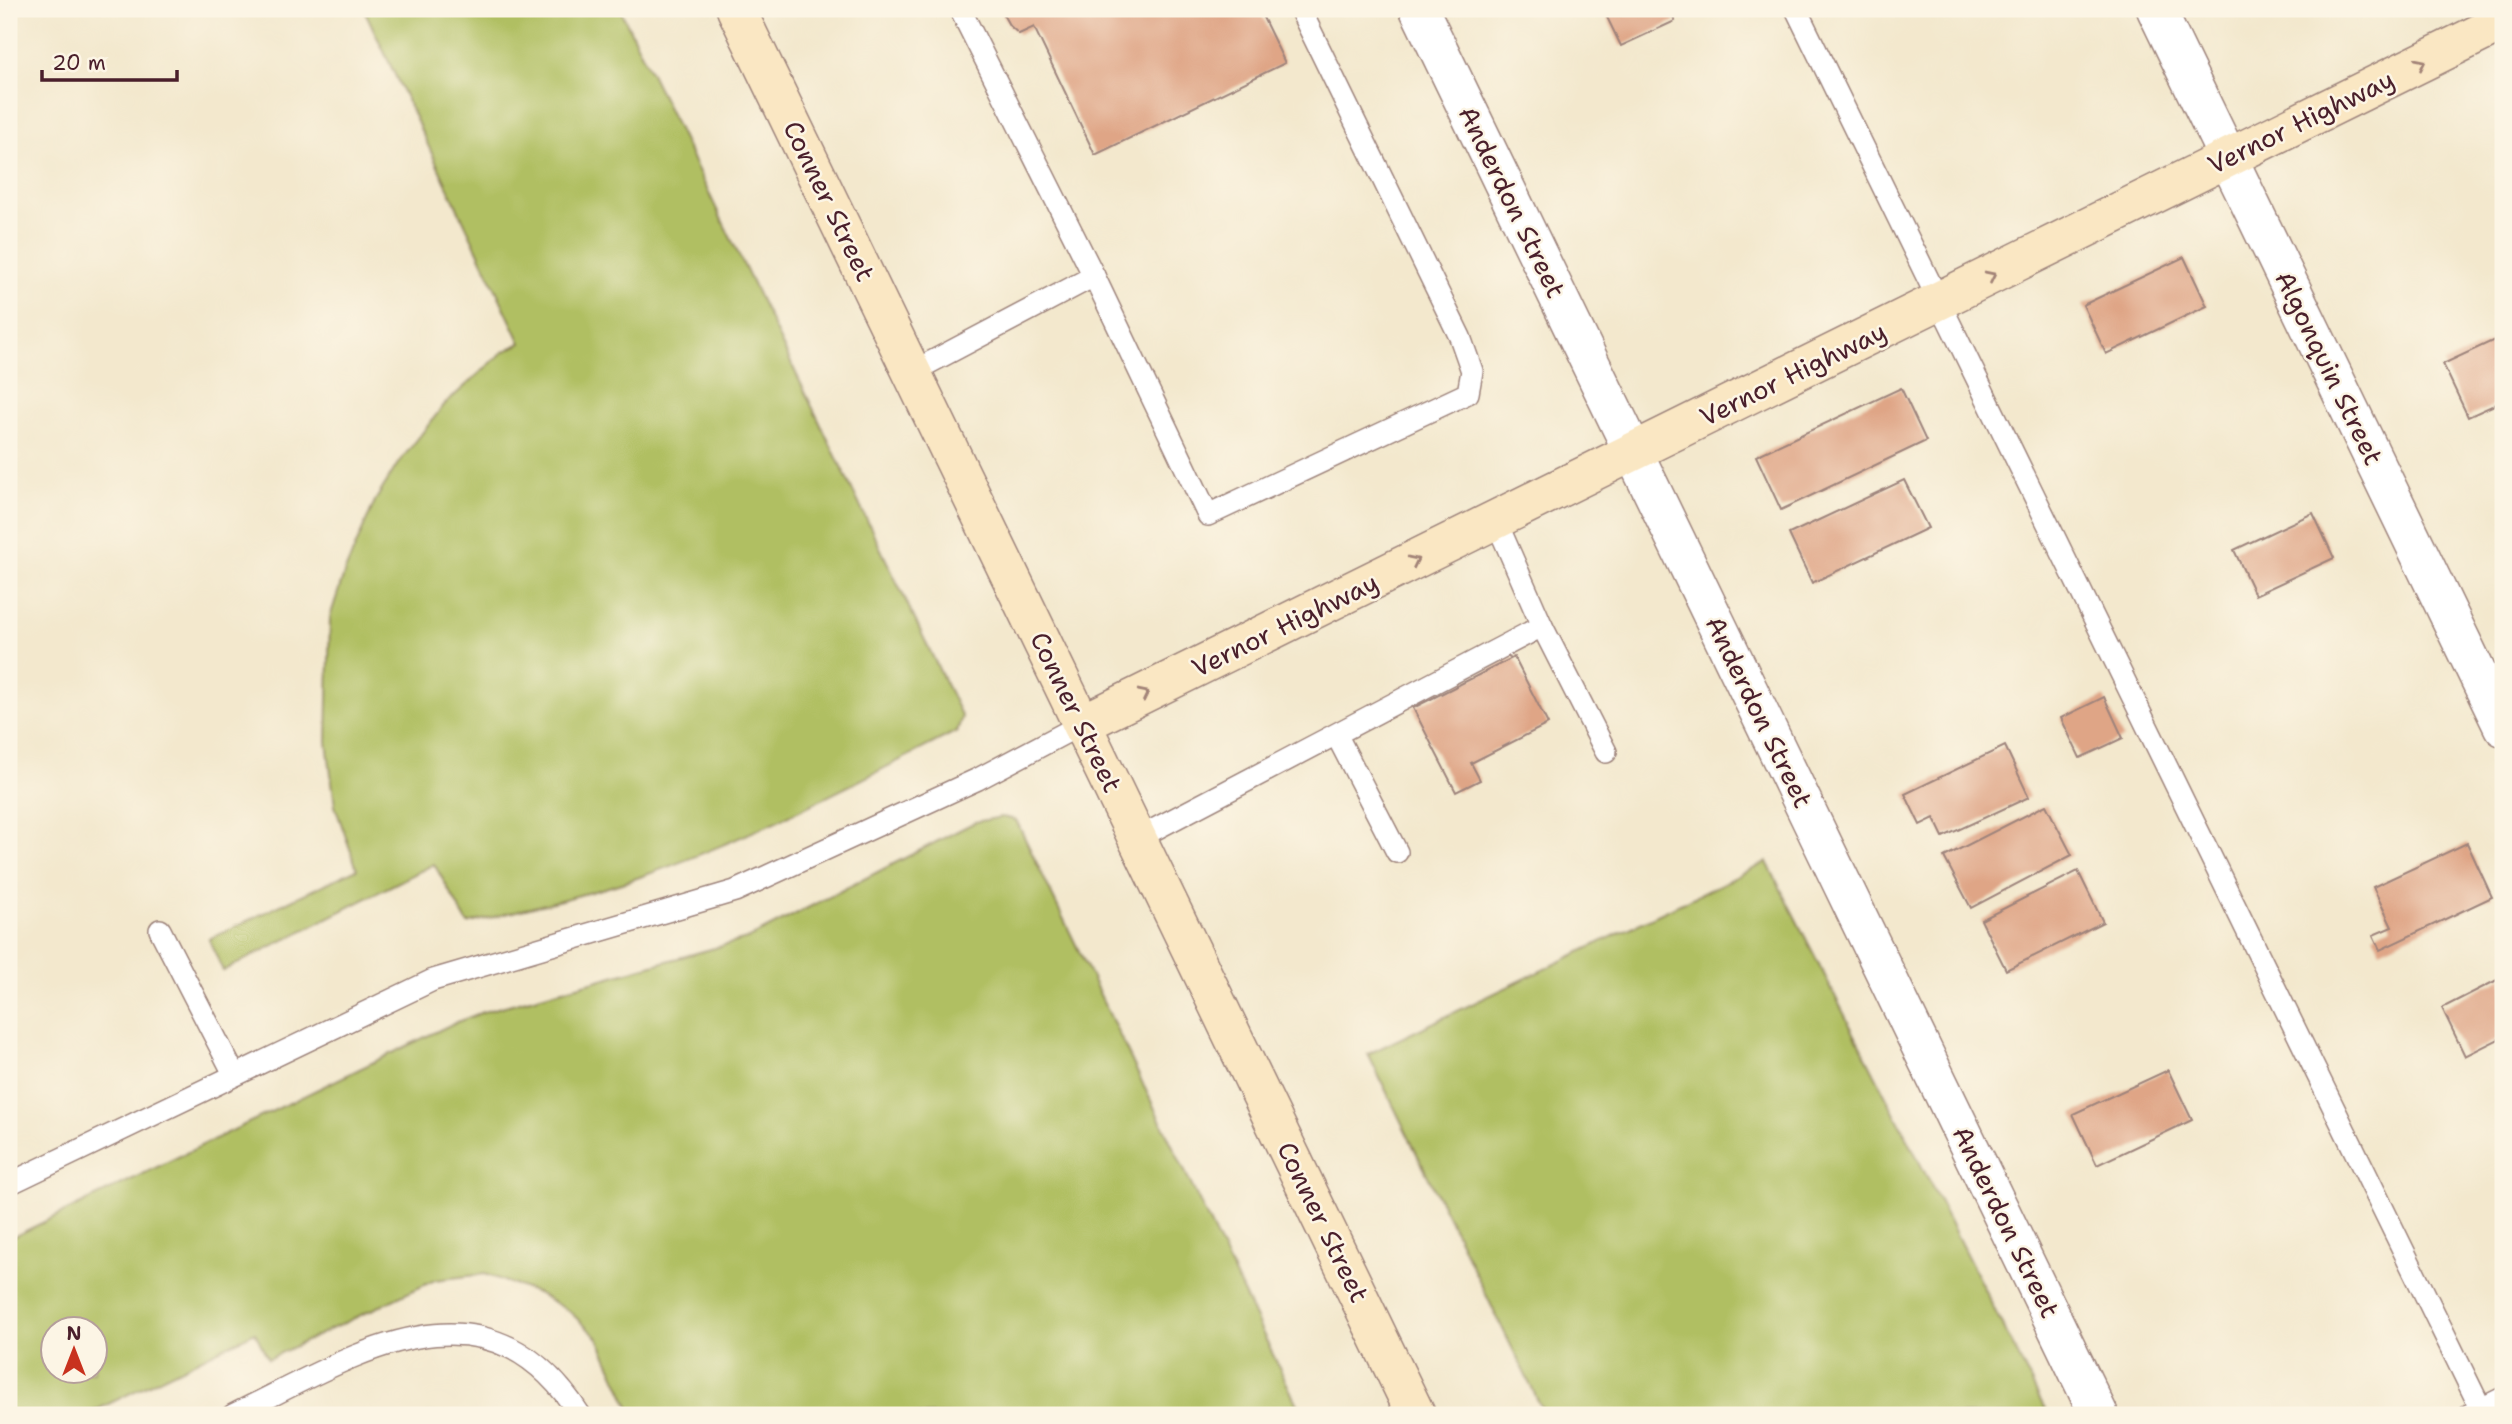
<svg xmlns="http://www.w3.org/2000/svg" width="2512" height="1424" font-family="'Shantell Sans',sans-serif">
<style>
.green{fill:#b0bf62;stroke:#7d6f46;stroke-width:2;fill-rule:evenodd}
.building{fill:#dfa586}
.lines{fill:none;stroke-linecap:round;stroke-linejoin:round}
.lane-casing{stroke:#9e847c;stroke-width:24}
.street-casing{stroke:#9e847c;stroke-width:41}
.secondary-casing{stroke:#9e847c;stroke-width:41}
.lane{stroke:#fff;stroke-width:21}
.street{stroke:#fff;stroke-width:38}
.secondary{stroke:#fae7c3;stroke-width:38}
.oneway{stroke:#a28377}
.labels{text-anchor:middle;stroke-width:5;stroke-linejoin:round;paint-order:stroke}
.street-label{font-size:26px;fill:#4a1f2b;stroke:#fcf5e5}
</style>
<rect width="100%" height="100%" fill="#fcf5e5"/>
<filter id="ink" filterUnits="userSpaceOnUse"><feTurbulence type="fractalNoise" baseFrequency=".0143" numOctaves="2"/><feDisplacementMap in="SourceGraphic" scale="14" xChannelSelector="R" yChannelSelector="G"/><feConvolveMatrix kernelMatrix="1 2 1 2 8 2 1 2 1" color-interpolation-filters="sRGB"/></filter>
<filter id="wash" filterUnits="userSpaceOnUse"><feTurbulence type="fractalNoise" baseFrequency=".00686" numOctaves="4" result="noise"/><feDisplacementMap in="SourceGraphic" scale="28" xChannelSelector="R" yChannelSelector="G"/><feGaussianBlur stdDeviation="1.57" result="paint"/><feColorMatrix in="noise" values="0 0 0 0 0 0 0 0 0 0 0 0 0 0 0 0 0 1.4 0 .05"/><feComposite in="paint" operator="in"/></filter>
<g filter="url(#wash)">
<rect width="100%" height="100%" fill="#f3e8cd"/>
<!-- green -->
<g class="green">
<path d="M364,9H620L962,717L957,731C853,784 748,840 637,878C582,897 524,908 468,924L434,864L223,971L209,939L357,869L335,806L327,742L330,617L345,571L375,501L397,465L445,404L503,352L521,343Z"/>
<path d="M1002,817L1016,820L1302,1415H633L598,1338L569,1311L537,1293L485,1274L435,1280L268,1359L255,1332L86,1415H9V1239L452,1024L483,1012L747,939L975,822ZM52,1330H94V1372H52Z"/>
<polygon points="1767,862 2048,1415 1545,1415 1368,1054"/>
</g>
<g id="blocks">
<!-- building -->
<g class="building">
<polygon points="1000,9 1259,9 1285,63 1095,155 1034,27 1019,34 1009,25"/>
<polygon points="1603,9 1670,9 1675,21 1621,46"/>
<polygon points="2184,257 2207,306 2106,354 2083,305"/>
<polygon points="2503,336 2503,401 2468,417 2443,364"/>
<polygon points="1901,388 1926,441 1781,510 1756,456"/>
<polygon points="1904,480 1928,528 1812,583 1789,534"/>
<polygon points="2313,513 2334,558 2255,595 2234,550"/>
<polygon points="1514,657 1548,724 1471,763 1480,780 1456,792 1413,708"/>
<polygon points="2104,697 2123,738 2080,758 2061,718"/>
<polygon points="2005,746 2029,797 1943,837 1934,818 1920,825 1905,794"/>
<polygon points="2046,805 2072,855 1971,908 1944,857"/>
<polygon points="2467,843 2492,897 2380,950 2373,935 2392,927 2373,887"/>
<polygon points="2078,871 2103,922 2006,970 1981,920"/>
<polygon points="2503,977 2503,1037 2465,1056 2442,1008"/>
<polygon points="2168,1070 2192,1120 2097,1165 2073,1114"/>
</g>
</g>
</g>
<g filter="url(#ink)">
<use href="#blocks" fill-opacity="0" stroke="#9e847c" stroke-width="2"/>
<g class="lines">
<defs>
<g id="lane">
<polyline points="960,9 1094,276 1208,515 1468,393 1472,371 1460,337 1300,9"/>
<polyline points="1796,9 2481,1409"/>
<polyline points="912,372 1094,276"/>
<polyline points="1542,626 1606,752"/>
<polyline points="1337,736 1397,852"/>
<polyline points="1138,838 1542,626 1496,521"/>
<polyline points="160,930 234,1074"/>
<polyline points="9,1184 433,980 735,891 978,779 1082,724"/>
<path d="M233,1415C353,1357 484,1266 580,1415"/>
<polyline points="2469,1415 2503,1398"/>
</g>
<g id="street">
<polyline points="1419,9 2099,1415"/>
<polyline points="2156,9 2503,727"/>
</g>
<g id="secondary">
<polyline points="736,9 1416,1415"/>
<polyline points="1082,724 2503,22"/>
</g>
</defs>
<!-- lane casing -->
<use href="#lane" class="lane-casing"/>
<!-- street casing -->
<use href="#street" class="street-casing"/>
<!-- secondary casing -->
<use href="#secondary" class="secondary-casing"/>
<!-- lane -->
<use href="#lane" class="lane"/>
<!-- street -->
<use href="#street" class="street"/>
<!-- secondary -->
<use href="#secondary" class="secondary"/>
</g>
<!-- one-way arrows -->
<defs><path id="oneway-chevron" d="M-2-3.5L2.5 0L-2 3.5" fill="none" stroke-width="1.6" stroke-linecap="round" stroke-linejoin="round" transform="scale(1.75)"/></defs>
<g class="oneway">
<use href="#oneway-chevron" transform="translate(2421 63) rotate(-26)"/>
<use href="#oneway-chevron" transform="translate(1991 276) rotate(-26)"/>
<use href="#oneway-chevron" transform="translate(1414 561) rotate(-26)"/>
<use href="#oneway-chevron" transform="translate(1144 694) rotate(-26)"/>
</g>
</g>
<g class="labels">
<!-- street labels -->
<g class="street-label">
<text transform="translate(2301 122) rotate(-26)" y="9">Vernor Highway</text>
<text transform="translate(829 201) rotate(64)" y="9">Conner Street</text>
<text transform="translate(1512 202) rotate(64)" y="9">Anderdon Street</text>
<text transform="translate(2329 368) rotate(64)" y="9">Algonquin Street</text>
<text transform="translate(1793 374) rotate(-26)" y="9">Vernor Highway</text>
<text transform="translate(1285 625) rotate(-26)" y="9">Vernor Highway</text>
<text transform="translate(1076 712) rotate(64)" y="9">Conner Street</text>
<text transform="translate(1759 712) rotate(64)" y="9">Anderdon Street</text>
<text transform="translate(1323 1222) rotate(64)" y="9">Conner Street</text>
<text transform="translate(2006 1222) rotate(64)" y="9">Anderdon Street</text>
</g>
</g>
<!-- margin -->
<rect width="2512" height="1424" fill="none" stroke="#fcf5e5" stroke-width="35"/>
<!-- north arrow -->
<g transform="translate(74 1350)"><circle r="33" fill="#fcf5e5" stroke="#b59f9b" stroke-width="2"/>
<path d="M0-5L12 26L0 18L-12 26Z" fill="#c8321e"/>
<text y="-10" font-size="19" font-weight="bold" text-anchor="middle" fill="#4a1f2b">N</text>
</g>
<!-- scale -->
<path d="M42 70v10h135v-10" fill="none" stroke="#4a1f2b" stroke-width="3.5"/>
<text x="52" y="70" font-size="21" fill="#4a1f2b" stroke="#fcf5e5" stroke-width="5" paint-order="stroke">20 m</text>
</svg>
